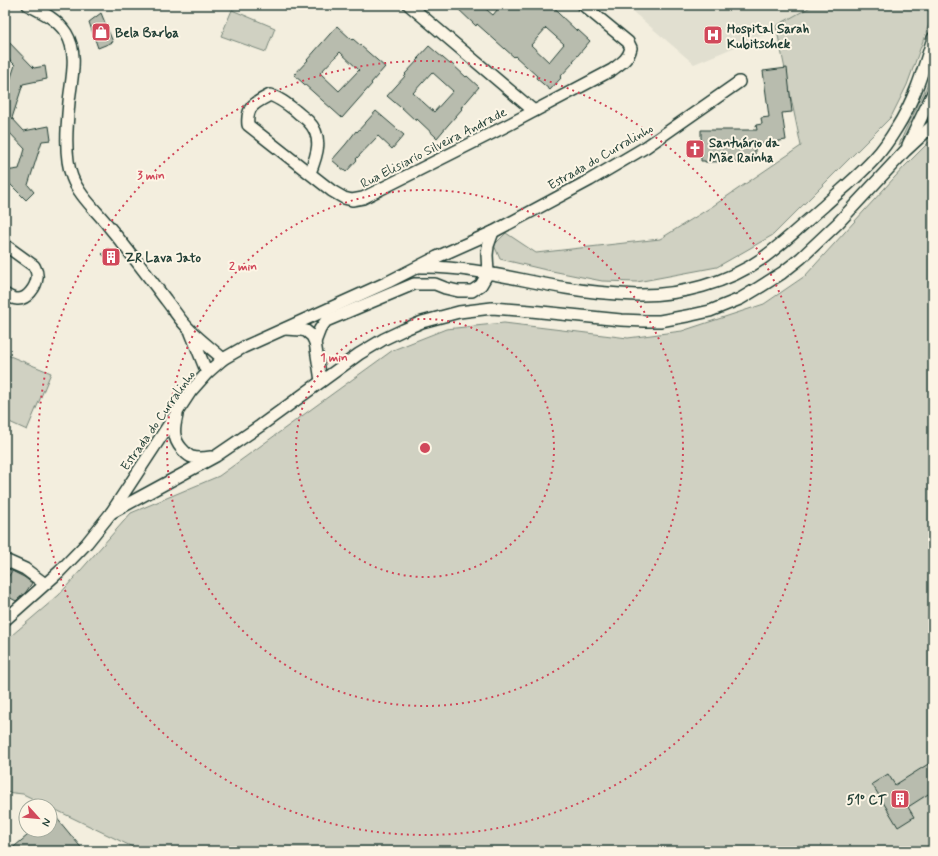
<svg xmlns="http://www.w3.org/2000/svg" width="938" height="856" font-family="Mynerve,sans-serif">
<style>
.built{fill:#e1dfd0}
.green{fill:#d0d1c2;stroke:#78877b}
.building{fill:#b8bcae;stroke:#1f3d34;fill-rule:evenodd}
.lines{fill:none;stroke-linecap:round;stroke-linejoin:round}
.minor-casing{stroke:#1f3d34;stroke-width:14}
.minor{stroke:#fcf5e5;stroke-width:11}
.ring{fill:none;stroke:#d1495b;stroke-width:2;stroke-dasharray:2 4}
.labels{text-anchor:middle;stroke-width:4;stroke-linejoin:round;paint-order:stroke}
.poi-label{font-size:13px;font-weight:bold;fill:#1f3d34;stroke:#fcf5e5;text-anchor:start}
.street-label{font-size:13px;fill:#1f3d34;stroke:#fcf5e5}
.centre{fill:#d1495b;stroke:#fcf5e5;stroke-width:2}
.ring-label{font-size:12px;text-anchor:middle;font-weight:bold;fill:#d1495b;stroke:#fcf5e5;stroke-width:4;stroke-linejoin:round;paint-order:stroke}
</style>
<rect width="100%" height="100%" fill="#f3eede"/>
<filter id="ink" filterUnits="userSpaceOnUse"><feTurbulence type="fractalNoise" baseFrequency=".025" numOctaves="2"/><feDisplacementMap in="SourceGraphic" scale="8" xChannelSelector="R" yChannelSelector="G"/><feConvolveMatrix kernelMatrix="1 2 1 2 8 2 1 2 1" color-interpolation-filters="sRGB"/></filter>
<g filter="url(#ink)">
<!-- built -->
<polygon class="built" points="625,5 837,5 694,64"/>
<!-- green -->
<g class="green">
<polygon points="814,5 933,5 933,13 907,85 891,117 773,235 717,267 637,282 602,281 542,269 500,259 494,245 506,233 536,253 660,239 713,206 801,146 776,26"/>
<polygon points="232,10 275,28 266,52 221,36"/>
<path d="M933,69V112L899,145C909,119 925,96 933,69Z"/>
<polygon points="933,138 933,851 141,851 50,807 50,806 48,806 23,794 5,792 5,641 59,595 131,513 219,476 393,350 446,329 504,323 628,338 682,331 764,304 805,276 904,167"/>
<polygon points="5,354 51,373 27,430 5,420"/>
</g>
<!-- building -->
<g class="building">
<path d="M454,5H481L493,15L501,5H551L559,12L558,13L577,31L578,30L590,41L573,61L574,62L560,77L561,78L550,90L536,78L537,76L515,56L514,57L477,24L476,26ZM546,28L564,44L549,62L531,45Z"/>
<polygon points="101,13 113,42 98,48 89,22"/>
<path d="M337,26L352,40L353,39L385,67L371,83L372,84L342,118L294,75L308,60H307ZM340,52L359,70L339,91L320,73Z"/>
<polygon points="5,38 34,68 45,66 47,79 23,84 12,118 24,131 49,126 51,140 42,141 28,185 34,192 26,200 10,184 5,185 5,171 19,169 25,149 8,131 7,134 5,133 5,96 15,65 5,55"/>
<path d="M429,46L450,64L451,63L466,77L467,76L479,87L461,108L462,109L448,125L437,138L417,119L416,121L400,106V107L387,96L406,75L405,74L419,59L418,58ZM432,72L453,91L434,112L413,93Z"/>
<polygon points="787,68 792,112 782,113 786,140 755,145 755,161 705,162 705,161 701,161 701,130 757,130 756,125 762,124 761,118 769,117 763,71"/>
<polygon points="376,111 404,135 392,149 378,136 356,159 357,160 346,172 332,160 346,144 356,131 357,132"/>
<polygon points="109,248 120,260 114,266 102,254"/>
<polygon points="12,571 24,577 32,583 26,592 16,601 5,595 5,582"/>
<polygon points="933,761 933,791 908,807 914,817 898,827 872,784 888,774 895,785"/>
<polygon points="50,810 84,851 9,851 34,830 50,830"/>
</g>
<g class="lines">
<defs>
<g id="minor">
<path d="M28,5C42,12 57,19 66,33C79,54 71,80 69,102C67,124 64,157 72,177C79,196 98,212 110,228C129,251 148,276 166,300C174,310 181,322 191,331C201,341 212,349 223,359"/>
<polyline points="409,5 534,111"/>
<polyline points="908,145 933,93"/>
<path d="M310,173C317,155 324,137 308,121C305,118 300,115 296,111C287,104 281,99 270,95C255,103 246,106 248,125L332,191L344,198L352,200L363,198L508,125L612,70C621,63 628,60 631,48L628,42L583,5"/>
<path d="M5,245L34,266C36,270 38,273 37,278C36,287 27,300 17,299C13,299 8,296 5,294"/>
<path d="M421,267C470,266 518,280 566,288C589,292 613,294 636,295C679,296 728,283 763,258C785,242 804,223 824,206C841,190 860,175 875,158C883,149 890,139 896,129C915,99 923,71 933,38"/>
<polyline points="285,329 301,330 306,331 312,336 315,342 321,381"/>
<polyline points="191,333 207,373"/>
<polyline points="315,342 320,329 326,321 414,284 435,284 445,288 458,291 472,291 481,285 488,273 487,255 488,246 493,232"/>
<path d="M177,415C174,428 172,438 182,449C185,452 188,456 192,457C198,459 205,458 211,457"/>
<polyline points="111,513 216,456 260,426 359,354 384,339 403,330 422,322 459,312 492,308 531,311 621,320 645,321 660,321 692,315 710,311 740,299 760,287 782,273 801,258 838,223 905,151 933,125"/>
<polyline points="5,560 25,569 45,584"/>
<polyline points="5,620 59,572 87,543 111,513 191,391 207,373 223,359 244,347 388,282 437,257 493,232 590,180 646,147 739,82"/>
</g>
</defs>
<!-- minor casing -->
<use href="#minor" class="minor-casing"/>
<!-- minor -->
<use href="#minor" class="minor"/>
</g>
</g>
<!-- distance rings -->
<g class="ring">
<circle cx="425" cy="448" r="129"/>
<circle cx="425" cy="448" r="258"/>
<circle cx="425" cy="448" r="387"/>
</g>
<!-- icons -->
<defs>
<symbol id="shop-square" viewBox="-11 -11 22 22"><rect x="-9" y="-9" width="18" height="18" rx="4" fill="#d1495b" stroke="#fcf5e5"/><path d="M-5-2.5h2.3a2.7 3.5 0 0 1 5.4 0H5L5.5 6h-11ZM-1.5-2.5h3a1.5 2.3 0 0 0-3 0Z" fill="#fff"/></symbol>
<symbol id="hospital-square" viewBox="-11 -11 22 22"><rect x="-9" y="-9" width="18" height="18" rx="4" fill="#d1495b" stroke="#fcf5e5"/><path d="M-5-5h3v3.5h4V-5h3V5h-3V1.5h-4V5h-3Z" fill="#fff"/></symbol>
<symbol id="church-square" viewBox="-11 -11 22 22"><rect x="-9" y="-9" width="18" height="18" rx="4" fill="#d1495b" stroke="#fcf5e5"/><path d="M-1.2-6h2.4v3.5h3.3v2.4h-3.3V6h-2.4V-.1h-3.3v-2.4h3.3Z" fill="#fff"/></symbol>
<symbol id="building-square" viewBox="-11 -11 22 22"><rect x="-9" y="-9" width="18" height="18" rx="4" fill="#d1495b" stroke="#fcf5e5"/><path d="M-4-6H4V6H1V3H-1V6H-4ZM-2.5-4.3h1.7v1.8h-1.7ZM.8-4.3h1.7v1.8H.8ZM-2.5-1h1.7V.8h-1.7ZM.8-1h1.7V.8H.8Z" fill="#fff"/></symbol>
</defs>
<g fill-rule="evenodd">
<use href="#shop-square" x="90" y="21" width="22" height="22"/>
<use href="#hospital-square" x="702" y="24" width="22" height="22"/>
<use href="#church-square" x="684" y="138" width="22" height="22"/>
<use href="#building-square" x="100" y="246" width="22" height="22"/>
<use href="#building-square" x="889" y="788" width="22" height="22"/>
</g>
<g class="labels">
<!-- poi labels -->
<g class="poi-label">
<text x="727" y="33">Hospital Sarah<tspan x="727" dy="15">Kubitschek</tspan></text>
<text x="115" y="37">Bela Barba</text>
<text x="709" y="147">Santuário da<tspan x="709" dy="15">Mãe Rainha</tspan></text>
<text x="125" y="262">ZR Lava Jato</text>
<text x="886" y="804" text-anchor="end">51º CT</text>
</g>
<!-- street labels -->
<g class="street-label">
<text transform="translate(433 147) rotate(-27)" y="5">Rua Elisiario Silveira Andrade</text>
<text transform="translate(600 156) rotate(-30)" y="5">Estrada do Curralinho</text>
<text transform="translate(157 420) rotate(-55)" y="5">Estrada do Curralinho</text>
</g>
</g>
<circle cx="425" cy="448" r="6" class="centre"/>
<g class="ring-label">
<text x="151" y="179">3 min</text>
<text x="243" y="270">2 min</text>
<text x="334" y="361">1 min</text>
</g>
<!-- margin -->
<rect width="938" height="856" fill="none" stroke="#fcf5e5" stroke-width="20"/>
<rect x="10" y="10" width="918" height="836" fill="none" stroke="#1f3d34" stroke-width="1.5" filter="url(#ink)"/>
<!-- north arrow -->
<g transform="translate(38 818) rotate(117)"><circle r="19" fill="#fcf5e5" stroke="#a4ab9e"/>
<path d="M0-3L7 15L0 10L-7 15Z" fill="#d1495b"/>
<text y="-6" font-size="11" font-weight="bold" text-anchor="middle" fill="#1f3d34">N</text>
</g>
</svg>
